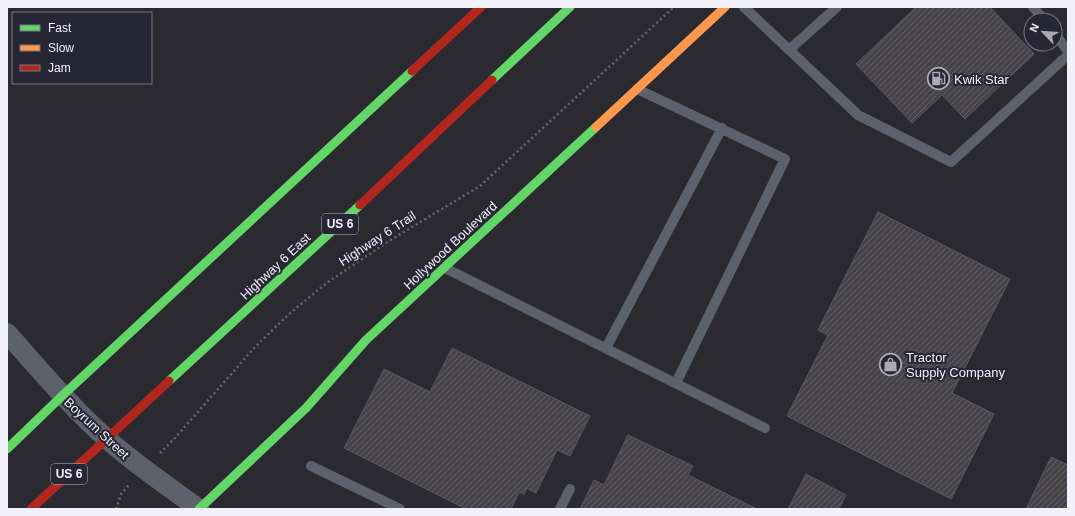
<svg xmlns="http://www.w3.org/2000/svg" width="1075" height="516" font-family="Arial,sans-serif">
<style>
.building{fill:url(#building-hatch);stroke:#5a585e}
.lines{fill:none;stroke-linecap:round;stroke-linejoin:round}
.path{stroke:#656971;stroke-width:2.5;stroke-dasharray:2 3;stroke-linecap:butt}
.lane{stroke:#5c616b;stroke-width:10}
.street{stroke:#5c616b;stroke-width:20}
.fast{stroke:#63d668;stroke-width:9}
.slow{stroke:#ff974d;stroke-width:9}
.jam{stroke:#b3261e;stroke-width:9}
.labels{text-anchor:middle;stroke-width:4;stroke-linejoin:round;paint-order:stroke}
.shield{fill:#272634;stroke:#b5b4bf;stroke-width:1}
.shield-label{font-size:12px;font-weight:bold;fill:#f2f1fb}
.poi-label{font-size:13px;fill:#f2f1fb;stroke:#272634;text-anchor:start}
.street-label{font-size:13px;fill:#f2f1fb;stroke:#272634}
</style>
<defs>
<pattern id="building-hatch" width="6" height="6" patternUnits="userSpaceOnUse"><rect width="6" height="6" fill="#464349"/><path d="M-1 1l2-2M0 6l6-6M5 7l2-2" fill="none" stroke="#615f64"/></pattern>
</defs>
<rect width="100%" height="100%" fill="#2a2a30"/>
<!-- building -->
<g class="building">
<polygon points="916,7 990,7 1034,54 965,119 942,95 912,123 856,64"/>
<polygon points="878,212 1010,279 952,393 994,414 951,499 787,416 828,335 818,330"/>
<polygon points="452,348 590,416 570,456 557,450 536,493 527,488 524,494 519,492 511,509 466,509 344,448 384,369 430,392"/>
<polygon points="628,435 693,466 688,475 757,509 580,509 594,480 604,485"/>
<polygon points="1051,457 1068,465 1068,509 1026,509"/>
<polygon points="806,474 846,495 839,509 788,509"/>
</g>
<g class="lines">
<!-- path -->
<g class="path">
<polyline points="160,453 174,439 255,347 289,314 328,282 389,241 480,186 674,7"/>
<polyline points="116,509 121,494 129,485"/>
</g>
<!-- lane -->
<g class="lane">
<polyline points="744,7 858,115 951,162 1068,55"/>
<polyline points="1033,7 1044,20"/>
<polyline points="1055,34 1068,51"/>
<polyline points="789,50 837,7"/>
<polyline points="637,89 785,159 676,383"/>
<polyline points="445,268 765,428"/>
<polyline points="606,348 722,128"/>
<polyline points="311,466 400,509"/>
<polyline points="560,509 570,489"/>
</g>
<!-- street -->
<path class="street" d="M7,333C39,369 71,407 107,439C136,465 168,486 199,509"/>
<!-- fast -->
<g class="fast">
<polyline points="492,80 570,7"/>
<polyline points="169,381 360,205"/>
<polyline points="7,449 63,395 412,71"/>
<polyline points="199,509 306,408 366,340 596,127"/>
</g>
<!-- slow -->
<polyline class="slow" points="596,127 725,7"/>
<!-- jam -->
<g class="jam">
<polyline points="412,71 481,7"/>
<polyline points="360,205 492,80"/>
<polyline points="31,509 169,381"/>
</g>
</g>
<!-- icons -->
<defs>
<symbol id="fuel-ring" viewBox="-11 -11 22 22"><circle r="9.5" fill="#272634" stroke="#acabb4" stroke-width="1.5"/><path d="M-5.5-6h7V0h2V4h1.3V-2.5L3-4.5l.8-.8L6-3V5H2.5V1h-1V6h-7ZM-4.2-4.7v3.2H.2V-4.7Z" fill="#acabb4"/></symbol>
<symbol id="shop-ring" viewBox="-11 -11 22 22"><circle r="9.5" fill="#272634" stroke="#acabb4" stroke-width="1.5"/><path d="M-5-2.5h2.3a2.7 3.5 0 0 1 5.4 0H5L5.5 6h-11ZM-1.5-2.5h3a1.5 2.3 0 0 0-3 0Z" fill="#acabb4"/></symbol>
</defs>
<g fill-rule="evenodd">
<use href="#fuel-ring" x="926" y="66" width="25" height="25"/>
<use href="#shop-ring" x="878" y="352" width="25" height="25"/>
</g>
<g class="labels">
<!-- shield labels -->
<g class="shield">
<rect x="322" y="214" width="36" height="20" rx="3"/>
<rect x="51" y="464" width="36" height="20" rx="3"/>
</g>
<g class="shield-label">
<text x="340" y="228">US 6</text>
<text x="69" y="478">US 6</text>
</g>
<!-- poi labels -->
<g class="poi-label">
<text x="954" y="84">Kwik Star</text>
<text x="906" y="362">Tractor<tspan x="906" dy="15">Supply Company</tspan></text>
</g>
<!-- street labels -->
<g class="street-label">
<text transform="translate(377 238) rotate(-33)" y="5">Highway 6 Trail</text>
<text transform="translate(450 245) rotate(-43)" y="5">Hollywood Boulevard</text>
<text transform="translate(275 266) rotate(-43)" y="5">Highway 6 East</text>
<text transform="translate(97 428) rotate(43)" y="5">Boyrum Street</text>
</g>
</g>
<!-- border -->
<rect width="1075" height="516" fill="none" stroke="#f2f1fb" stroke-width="16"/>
<!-- legend -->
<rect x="12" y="12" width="140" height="72" fill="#272634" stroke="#787784"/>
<rect x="20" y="25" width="20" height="6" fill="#63d668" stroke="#787784"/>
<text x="48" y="32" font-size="12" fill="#f2f1fb">Fast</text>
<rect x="20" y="45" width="20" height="6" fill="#ff974d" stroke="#787784"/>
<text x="48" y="52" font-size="12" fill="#f2f1fb">Slow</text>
<rect x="20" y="65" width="20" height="6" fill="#b3261e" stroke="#787784"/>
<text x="48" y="72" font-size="12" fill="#f2f1fb">Jam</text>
<!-- north arrow -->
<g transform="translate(1043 32) rotate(295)"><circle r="19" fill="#272634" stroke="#787784"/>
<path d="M0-3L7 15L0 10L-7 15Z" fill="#acabb4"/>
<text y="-6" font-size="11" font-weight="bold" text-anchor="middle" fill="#f2f1fb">N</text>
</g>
</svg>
